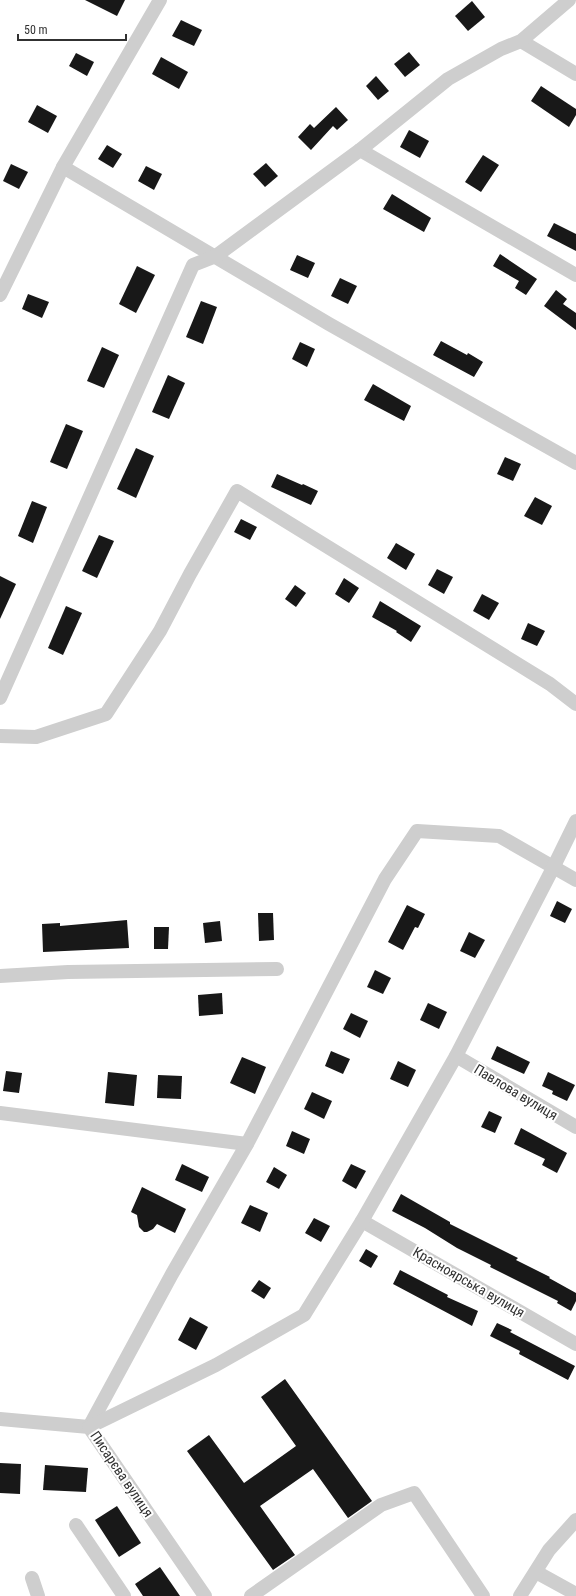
<svg xmlns="http://www.w3.org/2000/svg" width="576" height="1596" font-family="'Roboto Condensed',sans-serif">
<style>
.building{fill:#181818}
.lines{fill:none;stroke-linecap:round;stroke-linejoin:round}
.minor{stroke:#cecece;stroke-width:14}
.labels{text-anchor:middle;stroke-width:4;stroke-linejoin:round;paint-order:stroke}
.street-label{font-size:14px;fill:#313131;stroke:#fff}
</style>
<rect width="100%" height="100%" fill="#fff"/>
<!-- building -->
<g class="building">
<polygon points="85,0 125,0 117,16"/>
<polygon points="472,1 485,17 468,31 455,16"/>
<polygon points="181,20 202,30 194,46 172,36"/>
<polygon points="409,52 420,65 405,77 394,64"/>
<polygon points="76,53 94,62 87,76 69,66"/>
<polygon points="161,57 188,72 179,89 152,74"/>
<polygon points="376,76 389,91 378,100 366,86"/>
<polygon points="541,86 576,109 576,115 569,127 531,101"/>
<polygon points="37,105 57,116 48,133 28,122"/>
<polygon points="336,107 348,120 337,130 333,126 311,150 298,137 310,124 314,128"/>
<polygon points="409,130 429,141 420,158 400,147"/>
<polygon points="107,145 122,154 113,168 98,159"/>
<polygon points="483,155 499,165 481,192 465,182"/>
<polygon points="266,163 278,176 265,187 253,174"/>
<polygon points="11,164 28,172 19,189 3,181"/>
<polygon points="146,166 162,174 154,190 138,181"/>
<polygon points="392,194 431,218 424,232 383,209"/>
<polygon points="554,223 576,234 576,251 547,236"/>
<polygon points="500,254 537,279 526,295 515,288 519,281 493,266"/>
<polygon points="297,255 315,263 308,278 290,270"/>
<polygon points="137,266 155,275 136,313 119,304"/>
<polygon points="340,278 357,286 348,304 331,296"/>
<polygon points="556,290 567,299 563,304 576,313 576,330 544,306"/>
<polygon points="28,294 49,302 42,318 22,309"/>
<polygon points="201,301 217,307 203,344 186,337"/>
<polygon points="441,341 467,355 468,353 483,362 474,377 433,355"/>
<polygon points="300,342 315,349 307,367 292,359"/>
<polygon points="102,347 119,355 104,388 87,381"/>
<polygon points="168,375 185,383 169,419 152,412"/>
<polygon points="373,384 411,406 404,421 364,400"/>
<polygon points="66,424 83,431 67,469 50,462"/>
<polygon points="136,448 154,456 136,498 117,489"/>
<polygon points="505,457 521,464 513,481 497,474"/>
<polygon points="277,474 302,485 303,484 318,491 311,505 271,487"/>
<polygon points="535,497 552,506 542,525 524,516"/>
<polygon points="32,501 47,507 33,543 18,536"/>
<polygon points="241,519 257,527 250,540 234,532"/>
<polygon points="99,535 114,541 97,578 82,571"/>
<polygon points="396,543 415,554 406,570 387,558"/>
<polygon points="437,569 453,577 444,594 428,585"/>
<polygon points="0,576 16,584 0,619"/>
<polygon points="344,578 359,588 349,603 335,594"/>
<polygon points="295,585 306,593 296,607 285,599"/>
<polygon points="482,594 499,603 489,620 473,611"/>
<polygon points="380,601 421,626 411,642 396,632 397,631 372,617"/>
<polygon points="66,606 82,613 63,655 48,648"/>
<polygon points="528,623 545,631 537,646 521,639"/>
<polygon points="557,901 572,909 565,923 550,916"/>
<polygon points="407,905 425,914 418,928 415,927 403,950 388,942"/>
<polygon points="258,913 273,913 274,940 259,941"/>
<polygon points="127,920 129,948 43,952 42,924 60,923 60,926"/>
<polygon points="220,921 222,941 205,943 203,923"/>
<polygon points="154,927 169,927 168,949 154,949"/>
<polygon points="469,932 485,940 475,958 460,951"/>
<polygon points="375,970 391,978 383,994 367,987"/>
<polygon points="222,993 223,1014 199,1016 198,995"/>
<polygon points="428,1003 447,1012 439,1029 420,1020"/>
<polygon points="351,1013 368,1021 360,1038 343,1029"/>
<polygon points="497,1046 530,1062 524,1074 491,1059"/>
<polygon points="331,1051 350,1059 343,1074 325,1066"/>
<polygon points="242,1057 266,1067 255,1094 230,1083"/>
<polygon points="398,1061 416,1070 408,1087 390,1079"/>
<polygon points="6,1071 22,1073 19,1093 3,1091"/>
<polygon points="108,1072 137,1075 134,1106 105,1103"/>
<polygon points="548,1072 575,1085 567,1101 552,1094 553,1091 542,1086"/>
<polygon points="158,1075 182,1076 181,1099 157,1098"/>
<polygon points="312,1092 332,1101 324,1119 304,1109"/>
<polygon points="489,1111 502,1117 495,1133 481,1127"/>
<polygon points="521,1128 567,1153 557,1173 542,1165 545,1159 514,1144"/>
<polygon points="292,1131 310,1139 304,1154 286,1146"/>
<polygon points="182,1164 209,1177 202,1192 175,1180"/>
<polygon points="351,1164 366,1171 356,1189 342,1181"/>
<polygon points="274,1167 287,1175 279,1189 266,1182"/>
<polygon points="142,1187 186,1209 175,1233 157,1224 153,1229 147,1232 144,1232 139,1227 137,1215 131,1212"/>
<polygon points="401,1194 450,1222 450,1224 518,1258 516,1260 550,1277 549,1278 576,1293 576,1301 571,1311 557,1303 558,1301 490,1267 491,1265 457,1248 425,1228 392,1211"/>
<polygon points="250,1205 268,1213 260,1232 241,1223"/>
<polygon points="314,1218 330,1226 321,1242 305,1233"/>
<polygon points="366,1249 378,1256 371,1268 359,1261"/>
<polygon points="400,1270 448,1295 447,1297 478,1311 472,1326 393,1284"/>
<polygon points="259,1280 271,1288 264,1299 251,1291"/>
<polygon points="190,1317 208,1327 196,1350 178,1340"/>
<polygon points="497,1323 512,1330 510,1332 575,1366 568,1380 519,1354 520,1351 490,1336"/>
<polygon points="285,1379 372,1501 348,1518 313,1469 260,1506 295,1555 273,1570 187,1451 209,1435 244,1483 296,1446 261,1397"/>
<polygon points="0,1463 21,1464 20,1494 0,1493"/>
<polygon points="45,1465 88,1468 86,1492 43,1490"/>
<polygon points="117,1506 141,1543 119,1557 95,1520"/>
<polygon points="160,1567 180,1596 143,1596 135,1584"/>
</g>
<g class="lines">
<!-- minor -->
<g class="minor">
<polyline points="521,41 576,74"/>
<polyline points="360,150 576,275"/>
<polyline points="63,167 329,324 576,463"/>
<polyline points="0,295 63,167 160,0"/>
<polyline points="0,698 193,265 216,256 360,150 448,79 501,49 521,41 569,0"/>
<polyline points="0,736 36,737 106,714 160,631 190,574 237,491 550,684 576,704"/>
<polyline points="0,976 68,972 277,969"/>
<polyline points="456,1056 576,1127"/>
<polyline points="0,1113 247,1144"/>
<polyline points="362,1221 576,1344"/>
<polyline points="0,1419 89,1427 205,1596"/>
<polyline points="89,1427 172,1274 247,1144 385,879 417,831 499,836 576,880"/>
<polyline points="89,1427 216,1365 304,1315 362,1221 456,1056 554,866 576,821"/>
<polyline points="76,1525 124,1596"/>
<polyline points="536,1572 576,1594"/>
<polyline points="32,1578 38,1596"/>
<polyline points="251,1596 381,1505 414,1493 483,1596"/>
<polyline points="520,1596 549,1550 576,1520"/>
</g>
</g>
<g class="labels">
<!-- street labels -->
<g class="street-label">
<text transform="translate(516 1092) rotate(31)" y="5">Павлова вулиця</text>
<text transform="translate(469 1282) rotate(30)" y="5">Красноярська вулиця</text>
<text transform="translate(122 1474) rotate(56)" y="5">Писарєва вулиця</text>
</g>
</g>
<!-- scale -->
<path d="M18 34v6h108v-6" fill="none" stroke="#313131" stroke-width="2"/>
<text x="24" y="34" font-size="12" fill="#313131" stroke="#ffffff" stroke-width="3" paint-order="stroke">50 m</text>
</svg>
